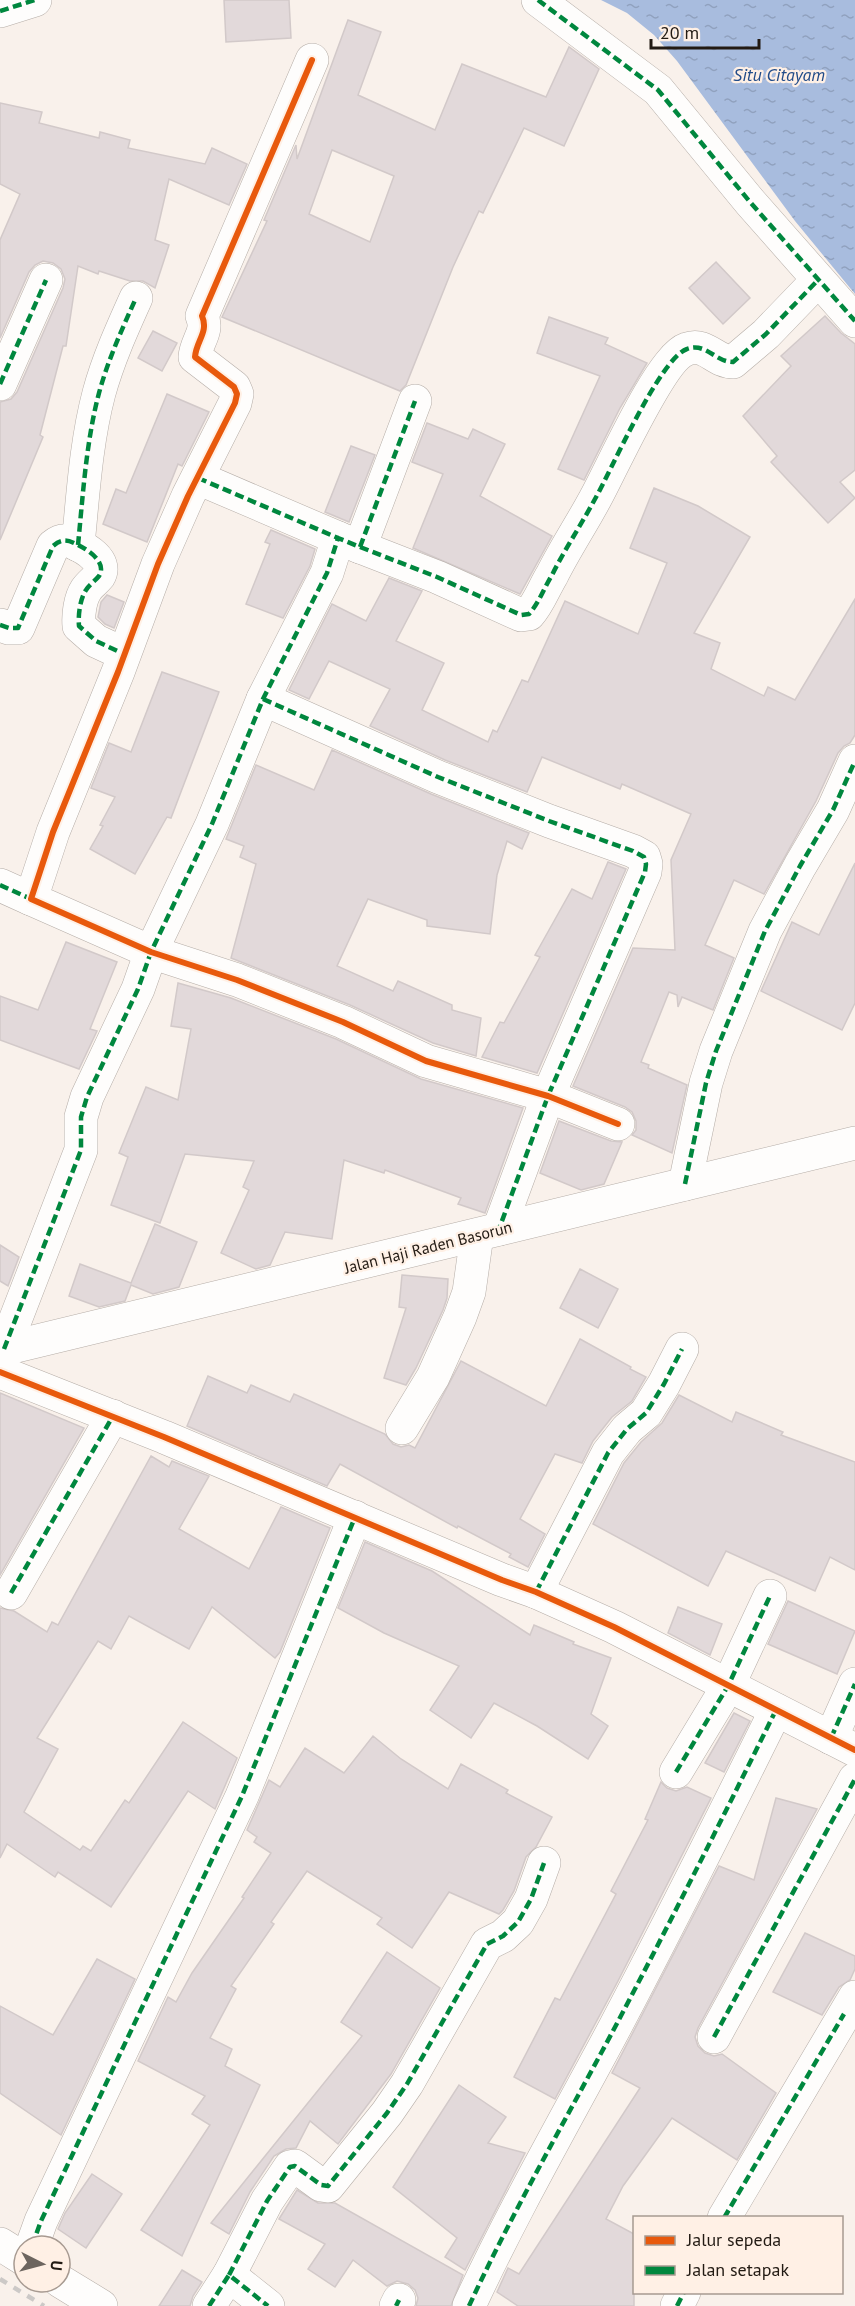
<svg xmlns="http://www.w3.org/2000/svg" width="855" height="2306" font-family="'PT Sans',sans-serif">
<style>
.water{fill:url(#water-ripples)}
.building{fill:#e2d9da;stroke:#d2c9c9;stroke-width:1.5;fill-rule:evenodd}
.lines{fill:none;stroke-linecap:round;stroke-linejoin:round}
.minor-casing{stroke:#b5ada7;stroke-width:34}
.minor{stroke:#fefdfc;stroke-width:33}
.rail{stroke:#ccc9c7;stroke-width:4.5;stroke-dasharray:8 8;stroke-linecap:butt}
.quiet{stroke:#00873e;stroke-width:4.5;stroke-dasharray:9 4.5;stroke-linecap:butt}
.cycleway-casing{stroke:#fff0e5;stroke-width:10}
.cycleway{stroke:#e8590c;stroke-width:6}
.labels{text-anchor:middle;stroke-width:4.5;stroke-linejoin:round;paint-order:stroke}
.street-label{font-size:16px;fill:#221a13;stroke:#fff0e5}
.water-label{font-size:18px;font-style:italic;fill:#224c89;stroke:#fff0e5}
</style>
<defs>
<pattern id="water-ripples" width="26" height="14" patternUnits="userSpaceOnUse" patternTransform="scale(1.5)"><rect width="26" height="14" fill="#a8bcde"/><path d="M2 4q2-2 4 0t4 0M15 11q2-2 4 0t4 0" fill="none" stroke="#90a1be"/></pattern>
</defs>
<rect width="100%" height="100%" fill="#f9f1eb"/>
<!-- water -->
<polygon class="water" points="601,0 855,0 855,294 795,221 677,61 654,35 627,13"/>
<!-- building -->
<g class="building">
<polygon points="224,0 289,0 291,38 226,42"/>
<path d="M348,20L381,32L358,95L435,130L462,64L546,97L569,47L599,69L564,146L524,128L483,213L479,211L453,267L406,385L400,391L222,317L267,221L264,220L296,145L297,159ZM332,150L394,176L370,242L309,214Z"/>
<polygon points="0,103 42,112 39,123 99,138 100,132 130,140 128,148 205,164 212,148 247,164 229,205 169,179 155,240 169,245 155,288 143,281 130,281 99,271 98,274 78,266 66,346 63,346 40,435 43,437 0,540 0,402 11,399 17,392 63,288 65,279 61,269 53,263 43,261 35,265 29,272 0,338 0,240 20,194 0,184"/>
<polygon points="716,262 750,298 723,324 689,288"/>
<polygon points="825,316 841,333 855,344 855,470 840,482 855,498 828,523 771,462 777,456 743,416 791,366 781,356"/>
<polygon points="549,317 608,338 605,344 647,363 620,408 584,480 558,469 600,376 537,353"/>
<polygon points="153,331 177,343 162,371 138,358"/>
<polygon points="167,394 209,412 182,466 178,464 147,542 103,524 116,489 126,493"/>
<polygon points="427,423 468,439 473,429 505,444 480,496 552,536 520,594 413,548 443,474 412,462"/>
<polygon points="351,446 375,455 349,522 325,512"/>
<polygon points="654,488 698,506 750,537 694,633 720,643 711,669 764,696 768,687 795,700 855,599 855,735 850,743 844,746 838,753 816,801 764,894 734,880 705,945 734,958 713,1010 682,997 678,1007 677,995 669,992 641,1062 649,1065 648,1068 687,1085 672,1153 632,1135 636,1130 636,1121 632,1112 625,1107 573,1086 633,948 675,950 671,860 691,814 622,784 620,789 542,757 527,792 445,760 370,726 390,689 329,661 309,699 289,690 332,604 366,621 389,578 422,591 396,641 444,663 422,710 488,742 493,730 497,732 522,680 528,682 565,601 638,634 667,563 630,548"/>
<polygon points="271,530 315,549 310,566 283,618 246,604 270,544 265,542"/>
<polygon points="107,595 124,602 114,628 105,624 98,617 101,602"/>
<polygon points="162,672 219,692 171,818 167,817 135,874 90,849 103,826 100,825 115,797 91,788 109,743 131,752"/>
<polygon points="332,750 431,794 529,833 522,849 507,841 497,875 490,934 427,926 427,920 368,899 337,966 393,991 398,981 452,1005 452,1010 481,1018 476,1056 433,1043 350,1005 231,958 256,864 240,857 244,846 226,839 256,765 314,790"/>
<polygon points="608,862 626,869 537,1073 482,1057 500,1022 504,1023 540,957 535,955 572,889 592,899"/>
<polygon points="855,863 855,1003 842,1030 761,991 792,922 819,935"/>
<polygon points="66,942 117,962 90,1029 97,1031 79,1069 0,1040 0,996 38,1010"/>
<polygon points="178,983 231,998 336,1039 421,1079 523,1108 485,1213 458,1204 461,1198 385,1170 384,1173 344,1160 332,1239 285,1232 270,1265 256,1269 221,1253 249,1190 243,1187 254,1161 185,1154 160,1223 111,1205 128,1157 119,1153 146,1087 178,1100 191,1029 171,1026"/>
<polygon points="559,1121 611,1141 622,1142 604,1184 581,1190 540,1173"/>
<polygon points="155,1224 197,1242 179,1287 153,1294 131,1285 125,1301 99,1307 69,1296 80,1264 131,1283"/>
<polygon points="0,1245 19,1257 8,1286 0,1281"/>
<polygon points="580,1269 618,1289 598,1328 560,1308"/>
<polygon points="402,1275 448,1279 447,1298 443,1310 416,1368 406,1385 384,1378 406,1308 399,1307"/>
<polygon points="580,1339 631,1367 630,1369 646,1377 632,1401 612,1417 593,1441 582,1463 555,1454 520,1519 545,1534 528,1567 509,1557 511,1554 458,1526 457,1528 340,1464 327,1486 187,1426 208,1376 247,1393 251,1385 290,1402 294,1394 385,1434 393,1444 401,1447 409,1445 415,1448 461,1361 546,1406"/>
<polygon points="0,1393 84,1428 0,1575"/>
<polygon points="679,1395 732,1422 736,1412 783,1432 781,1435 855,1462 855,1570 830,1557 815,1591 726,1551 708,1586 593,1524 624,1463 641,1442 662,1423"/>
<polygon points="151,1456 169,1467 172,1461 209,1476 179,1529 249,1569 281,1507 330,1528 280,1652 275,1658 212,1607 189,1649 129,1616 111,1649 98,1641 37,1738 58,1749 24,1812 80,1850 83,1846 91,1851 125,1800 129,1803 183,1722 237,1758 215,1809 188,1791 111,1907 58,1872 55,1877 7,1844 0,1858 0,1608 14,1611 47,1632 52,1622 58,1625"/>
<polygon points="365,1542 432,1571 530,1635 534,1625 574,1642 573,1644 611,1658 591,1714 608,1726 588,1759 537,1726 494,1703 471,1738 430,1710 459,1666 384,1633 338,1608"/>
<polygon points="788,1601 855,1631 837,1674 768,1644"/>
<polygon points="678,1607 722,1624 710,1655 668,1633"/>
<polygon points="734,1713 750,1721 724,1772 705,1763"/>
<polygon points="373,1736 401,1759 448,1789 461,1764 508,1790 506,1793 552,1817 536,1847 526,1857 514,1891 503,1910 499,1914 449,1892 412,1948 377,1924 382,1918 307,1871 271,1922 274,1924 231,1986 236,1989 210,2038 232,2049 225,2066 260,2085 182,2256 141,2230 210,2125 192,2114 205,2096 138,2061 168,1997 176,2002 192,1973 244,1898 242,1897 271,1853 254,1842 257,1837 247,1830 269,1780 280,1787 305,1748 344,1773"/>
<polygon points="661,1782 667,1788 676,1791 687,1787 711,1798 618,1981 555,2099 514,2077 555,1998 560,2000 616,1894 611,1891 648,1820 645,1819"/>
<polygon points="776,1798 817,1809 698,2028 695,2037 698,2046 705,2053 714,2056 722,2054 776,2093 737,2160 672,2118 623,2186 606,2219 634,2234 634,2306 518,2306 497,2292 508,2268 519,2274 640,2088 612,2073 719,1866 754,1880"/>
<polygon points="805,1933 855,1956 855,1969 850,1980 839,1987 822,2015 773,1992"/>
<polygon points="387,1952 440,1988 391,2074 338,2144 310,2121 296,2148 286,2149 274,2156 250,2192 229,2234 211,2223 362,2036 341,2022"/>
<polygon points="97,1959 135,1979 61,2135 0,2093 0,2006 53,2035"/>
<polygon points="459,2085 506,2117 488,2143 525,2153 465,2270 445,2257 457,2238 393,2187"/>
<polygon points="92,2174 122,2194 86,2248 58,2229 65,2213"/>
<polygon points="297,2190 318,2203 335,2203 463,2275 451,2306 416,2306 418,2298 415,2290 408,2284 397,2281 387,2286 353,2260 335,2287 308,2269 325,2244 279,2219"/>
<polygon points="182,2270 202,2282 193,2296 190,2306 159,2306"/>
</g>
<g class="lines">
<defs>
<g id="minor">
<polyline points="538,0 658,90 750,202 855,321"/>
<polyline points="0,11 35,0"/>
<path d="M312,60L202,316C209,332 196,341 195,357L234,387L237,394L235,403L188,496L158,564L118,672L53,832L31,899L151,952L237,980L343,1022L426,1061L548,1096L618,1124"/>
<polyline points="0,384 46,280"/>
<polyline points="198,478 338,538"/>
<path d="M78,545C83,495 86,442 99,393C108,360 122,329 136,298"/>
<path d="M360,547L437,577L521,615L529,614C539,603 544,588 552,575C565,549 581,525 595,499C611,471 660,358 687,349C706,342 715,362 733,362L766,334L818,280"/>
<path d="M0,625L9,628H18L53,546C60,540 65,539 74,543C85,548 108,561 99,576C95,581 89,585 86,590C80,599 78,615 79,626L96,641L124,654"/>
<polyline points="263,699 438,777 549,821 633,851 644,857 646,864 645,872 548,1096 499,1229"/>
<polyline points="0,885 31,899"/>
<polyline points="685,1184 706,1083 716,1051 765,931 800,866 833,810 855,761"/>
<polyline points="4,1349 81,1150 81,1117 87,1097 138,989 151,952 212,824 263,699 327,573 338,538 360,547 415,401"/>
<polyline points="0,1350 855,1143"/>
<polyline points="0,1372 164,1437 502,1580 536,1592 614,1627 855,1750"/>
<polyline points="402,1428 433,1377 460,1317 469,1292 477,1235"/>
<polyline points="536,1592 608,1453 627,1429 646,1413 664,1384 682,1349"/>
<polyline points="11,1593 113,1416"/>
<polyline points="831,1738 855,1684"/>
<polyline points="676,1772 728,1686 770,1596"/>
<polyline points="714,2037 855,1779"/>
<polyline points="724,2218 855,1997"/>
<polyline points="0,2244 24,2259"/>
<polyline points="32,2246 41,2221 242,1796 355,1517"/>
<polyline points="229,2275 267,2201 290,2167 295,2166 321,2185 328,2186 387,2113 407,2084 487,1944 503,1936 518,1922 531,1899 544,1863"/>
<polyline points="60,2281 101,2306"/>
<polyline points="209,2306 229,2275 268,2306"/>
<polyline points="396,2306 399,2300"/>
<path d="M469,2306C513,2211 565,2121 614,2029C670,1923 723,1817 776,1710"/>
<polyline points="677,2306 684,2292"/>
</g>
</defs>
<!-- minor casing -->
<use href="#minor" class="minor-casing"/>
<!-- minor -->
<use href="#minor" class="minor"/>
<!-- rail -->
<polyline class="rail" points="0,2279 44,2306"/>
<!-- quiet -->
<g class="quiet">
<polyline points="538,0 658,90 750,202 855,321"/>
<polyline points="0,11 35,0"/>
<polyline points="0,384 46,280"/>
<polyline points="198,478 338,538"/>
<path d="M78,545C83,495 86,442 99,393C108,360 122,329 136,298"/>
<path d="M360,547L437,577L521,615L529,614C539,603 544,588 552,575C565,549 581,525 595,499C611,471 660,358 687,349C706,342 715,362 733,362L766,334L818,280"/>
<path d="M0,625L9,628H18L53,546C60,540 65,539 74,543C85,548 108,561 99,576C95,581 89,585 86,590C80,599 78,615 79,626L96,641L124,654"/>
<polyline points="263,699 438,777 549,821 633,851 644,857 646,864 645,872 548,1096 499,1229"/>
<polyline points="0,885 31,899"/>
<polyline points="685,1184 706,1083 716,1051 765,931 800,866 833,810 855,761"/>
<polyline points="4,1349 81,1150 81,1117 87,1097 138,989 151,952 212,824 263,699 327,573 338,538 360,547 415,401"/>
<polyline points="536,1592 608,1453 627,1429 646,1413 664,1384 682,1349"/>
<polyline points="11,1593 113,1416"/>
<polyline points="831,1738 855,1684"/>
<polyline points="676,1772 728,1686 770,1596"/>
<polyline points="714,2037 855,1779"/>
<polyline points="724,2218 844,2014"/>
<polyline points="32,2246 41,2221 242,1796 355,1517"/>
<polyline points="229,2275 267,2201 290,2167 295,2166 321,2185 328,2186 387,2113 407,2084 487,1944 503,1936 518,1922 531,1899 544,1863"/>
<polyline points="209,2306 229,2275 268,2306"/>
<polyline points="396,2306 399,2300"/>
<path d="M469,2306C513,2211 565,2121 614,2029C670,1923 723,1817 776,1710"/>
<polyline points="677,2306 684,2292"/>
</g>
<defs>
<g id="cycleway">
<path d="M312,60L202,316C209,332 196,341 195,357L234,387L237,394L235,403L188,496L158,564L118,672L53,832L31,899L151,952L237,980L343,1022L426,1061L548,1096L618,1124"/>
<polyline points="0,1372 164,1437 502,1580 536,1592 614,1627 855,1750"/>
</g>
</defs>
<!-- cycleway casing -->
<use href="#cycleway" class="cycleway-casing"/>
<!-- cycleway -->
<use href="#cycleway" class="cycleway"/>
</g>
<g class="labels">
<!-- street labels -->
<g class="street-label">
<text transform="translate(428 1247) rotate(-14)" y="6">Jalan Haji Raden Basorun</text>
</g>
<!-- water labels -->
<g class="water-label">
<text x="779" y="81">Situ Citayam</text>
</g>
</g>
<!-- legend -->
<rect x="633" y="2216" width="210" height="78" fill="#fff0e5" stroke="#a79a91" stroke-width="1.5"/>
<rect x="645" y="2236" width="30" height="9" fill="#e8590c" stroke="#a79a91" stroke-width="1.5"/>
<text x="687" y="2246" font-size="18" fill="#221a13">Jalur sepeda</text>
<rect x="645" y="2266" width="30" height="9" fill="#00873e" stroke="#a79a91" stroke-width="1.5"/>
<text x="687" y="2276" font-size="18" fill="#221a13">Jalan setapak</text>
<!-- north arrow -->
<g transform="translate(42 2264) rotate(96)"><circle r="28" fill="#fff0e5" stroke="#a79a91" stroke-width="1.5"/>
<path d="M0-4.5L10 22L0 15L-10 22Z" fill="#6d655f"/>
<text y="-9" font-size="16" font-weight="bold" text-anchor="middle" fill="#221a13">U</text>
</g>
<!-- scale -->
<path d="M651 39v9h108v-9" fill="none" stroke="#221a13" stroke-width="3"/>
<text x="660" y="39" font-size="18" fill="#221a13" stroke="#fff0e5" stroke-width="4.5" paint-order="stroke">20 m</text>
</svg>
